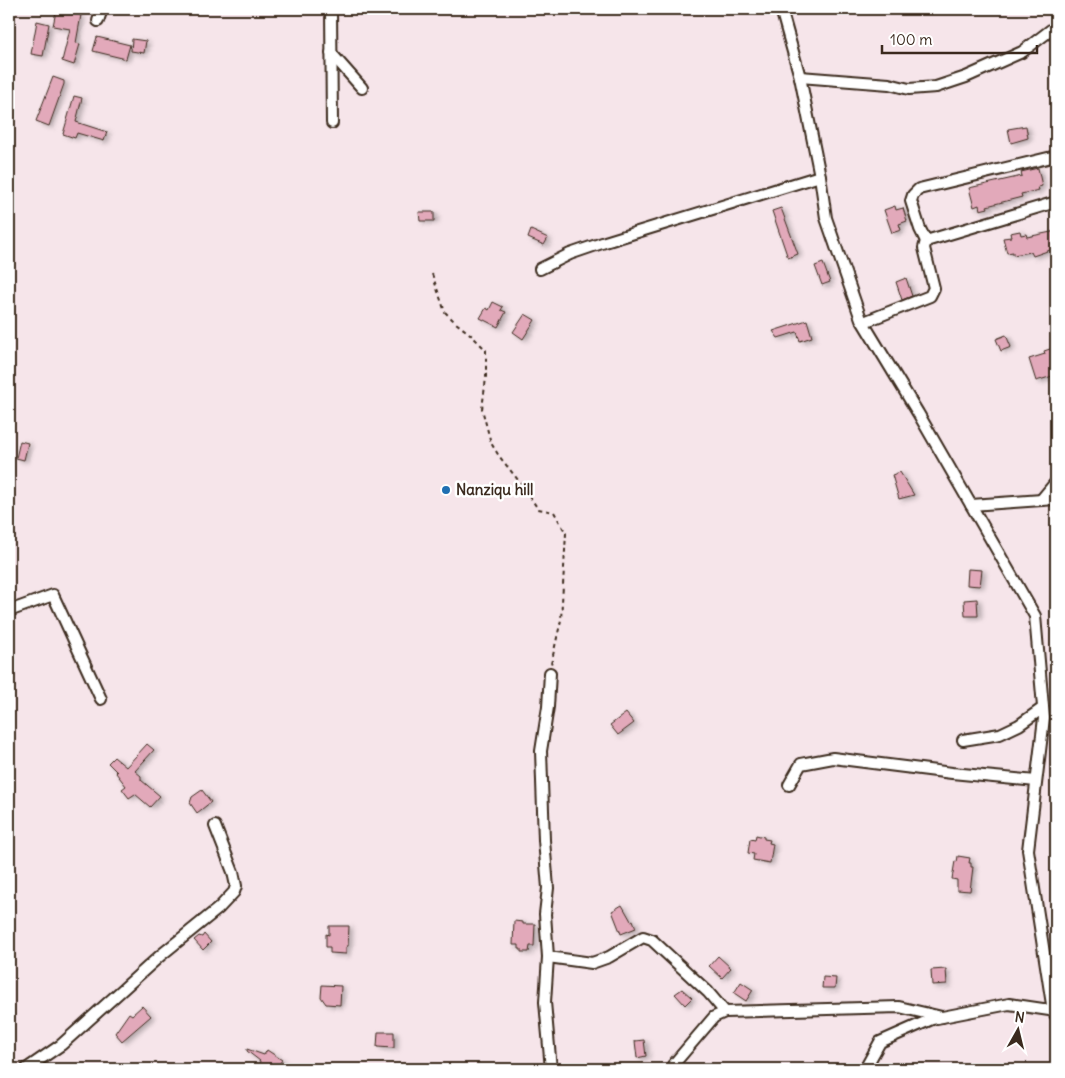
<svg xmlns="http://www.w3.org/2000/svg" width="1065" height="1078" font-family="Delius,sans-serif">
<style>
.building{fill:#e2a9ba;stroke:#3b2a1e;filter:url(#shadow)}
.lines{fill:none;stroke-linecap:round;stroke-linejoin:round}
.minor-casing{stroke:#3b2a1e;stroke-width:14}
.path{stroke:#3b2a1e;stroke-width:2;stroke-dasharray:4 4;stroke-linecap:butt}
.minor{stroke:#fff;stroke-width:10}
.poi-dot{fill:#1f6fb2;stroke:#fff;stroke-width:2}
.labels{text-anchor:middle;stroke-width:5;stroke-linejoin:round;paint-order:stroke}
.poi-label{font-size:15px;font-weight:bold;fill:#3b2a1e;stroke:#fff;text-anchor:start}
</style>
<defs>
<filter id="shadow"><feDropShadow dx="3.5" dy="2" stdDeviation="2.5" flood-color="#0004"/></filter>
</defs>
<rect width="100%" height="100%" fill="#f6e5ea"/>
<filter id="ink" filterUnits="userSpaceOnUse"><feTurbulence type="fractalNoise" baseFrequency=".02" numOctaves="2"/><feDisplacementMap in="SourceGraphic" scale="10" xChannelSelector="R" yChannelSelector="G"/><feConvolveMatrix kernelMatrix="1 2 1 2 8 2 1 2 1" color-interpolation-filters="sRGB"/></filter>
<g filter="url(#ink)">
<!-- building -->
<g class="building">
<polygon points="56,11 81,15 76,43 80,44 74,65 62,61 70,29 53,26"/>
<polygon points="37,21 49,24 43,56 31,54"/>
<polygon points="97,37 130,45 126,59 93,51"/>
<polygon points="132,39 146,41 144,53 131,51"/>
<polygon points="53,77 64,81 64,84 49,126 36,121"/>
<polygon points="74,96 82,98 76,122 107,132 104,141 77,133 75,138 63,134"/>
<polygon points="1026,126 1028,138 1011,143 1008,129"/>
<polygon points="1038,168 1042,186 1038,187 1039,190 1021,194 1022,197 987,206 988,208 980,210 979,205 974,207 969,188 1022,176 1021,172"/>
<polygon points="895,206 896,210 903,208 907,221 899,224 901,230 892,233 884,210"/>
<polygon points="781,208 798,254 788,258 772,211"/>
<polygon points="419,212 434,212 434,221 420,221"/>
<polygon points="531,230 548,238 544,245 528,238"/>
<polygon points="1020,231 1021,235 1026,234 1027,237 1056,231 1056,248 1033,256 1031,252 1013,255 1013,252 1007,253 1003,238 1011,237 1010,233"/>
<polygon points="823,263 830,282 822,285 815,266"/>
<polygon points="906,278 912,296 902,300 896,282"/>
<polygon points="493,302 503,307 501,310 506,312 498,327 480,318 486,308 489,310"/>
<polygon points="525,314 535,320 523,339 513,332"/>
<polygon points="807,320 812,337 800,341 797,332 778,338 773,331"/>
<polygon points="1006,335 1011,347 1001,351 996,339"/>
<polygon points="1056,347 1056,375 1036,381 1029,359 1045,354 1044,351"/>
<polygon points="20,441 28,443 24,460 16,458"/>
<polygon points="900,472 914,495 899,499 892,475"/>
<polygon points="968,569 982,570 980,586 967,585"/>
<polygon points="977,599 978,616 965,616 964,600"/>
<polygon points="626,713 634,723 618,735 610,725"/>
<polygon points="147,744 154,750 135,771 141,776 141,780 160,796 150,807 135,794 129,798 122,789 126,786 116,773 117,772 108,763 114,757 126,767"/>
<polygon points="202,790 211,802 197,813 190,803 192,797"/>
<polygon points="756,835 764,837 764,839 770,840 769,843 773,844 770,863 753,860 754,854 748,853 750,839 755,840"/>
<polygon points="958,856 970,858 969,863 971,863 971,867 973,867 970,891 957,890 957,880 952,879 955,861 957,862"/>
<polygon points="622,905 631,921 633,920 636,928 621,934 612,911"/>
<polygon points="514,921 523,922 523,924 535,924 534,946 530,946 529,952 521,952 521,949 519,949 519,945 513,945"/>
<polygon points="329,926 349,926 348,946 346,947 346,954 330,953 330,947 326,947 326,934 329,935"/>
<polygon points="204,934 211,942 203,950 194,940 199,936 202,937"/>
<polygon points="718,956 731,968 722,978 709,966"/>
<polygon points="946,969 947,984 932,985 931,970"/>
<polygon points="823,977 836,978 835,988 822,988"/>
<polygon points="741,982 753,990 746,1001 734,993"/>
<polygon points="322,985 341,986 340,1005 326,1004 321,997"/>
<polygon points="682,989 692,998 685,1005 675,994"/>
<polygon points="142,1006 151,1016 122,1041 115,1033 129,1013 132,1015"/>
<polygon points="378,1032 394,1032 394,1048 377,1047"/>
<polygon points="644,1040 646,1056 637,1058 635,1041"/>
<polygon points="247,1049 264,1055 267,1050 282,1060 276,1069 266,1069 259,1065 260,1061 247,1051"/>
</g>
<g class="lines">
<defs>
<g id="minor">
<polyline points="331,9 332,123"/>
<polyline points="781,9 800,77 820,176 826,218 861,319 918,413 1035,616 1044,718 1028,850 1053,1011 1056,1016"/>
<polyline points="98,21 102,9"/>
<polyline points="331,53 362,88"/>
<polyline points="800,77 889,84 909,89 936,87 966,77 1022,52 1056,26"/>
<polyline points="9,116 9,117"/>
<polyline points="926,241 920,229 911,201 913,195 919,189 1056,156"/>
<polyline points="540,269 570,254 605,242 820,176"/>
<polyline points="864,322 930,296 934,288 924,248 926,241 1056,202"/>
<polyline points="1041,500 1056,482"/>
<polyline points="971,505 1056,499"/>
<polyline points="9,611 53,595 101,699"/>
<polyline points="550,673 548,707 541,751 544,840 548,888 545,914 548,957 545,1002 551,1069"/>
<polyline points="963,740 1000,734 1019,725 1043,708"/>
<polyline points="789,785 801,764 833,758 952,773 1036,781"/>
<polyline points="548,957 592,963 609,957 643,937 652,940 708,992 725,1012"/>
<polyline points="26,1069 61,1045 161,955 219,908 234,892 236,886 233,872 215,826"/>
<polyline points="672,1069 673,1065 714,1017 725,1012 899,1007 942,1017"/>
<polyline points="865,1069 880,1042 932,1019 1009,1004 1056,1011"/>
</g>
</defs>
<!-- minor casing -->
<use href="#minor" class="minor-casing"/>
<!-- path -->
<polyline class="path" points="432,274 445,312 456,323 470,334 486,350 486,378 482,409 491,443 499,456 522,485 538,509 554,512 566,533 561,620 551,664"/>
<!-- minor -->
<use href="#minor" class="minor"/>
</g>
</g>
<!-- markers -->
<circle class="poi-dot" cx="446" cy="490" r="5"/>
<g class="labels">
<!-- poi labels -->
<g class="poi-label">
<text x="456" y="495">Nanziqu hill</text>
</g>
</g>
<!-- margin -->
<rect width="1065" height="1078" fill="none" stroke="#fff" stroke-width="30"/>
<rect x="15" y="15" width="1035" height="1048" fill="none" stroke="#3b2a1e" stroke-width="2" filter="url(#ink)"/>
<!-- north arrow -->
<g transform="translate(1018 1030) rotate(8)" stroke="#ffffff" stroke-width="4" paint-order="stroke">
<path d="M0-4L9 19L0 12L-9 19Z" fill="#3b2a1e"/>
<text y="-8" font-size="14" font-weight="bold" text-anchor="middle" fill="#3b2a1e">N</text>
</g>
<!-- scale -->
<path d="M882 45v8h155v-8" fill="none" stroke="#3b2a1e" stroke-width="2.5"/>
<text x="890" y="45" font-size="15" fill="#3b2a1e" stroke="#ffffff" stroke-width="4" paint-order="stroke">100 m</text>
</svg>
